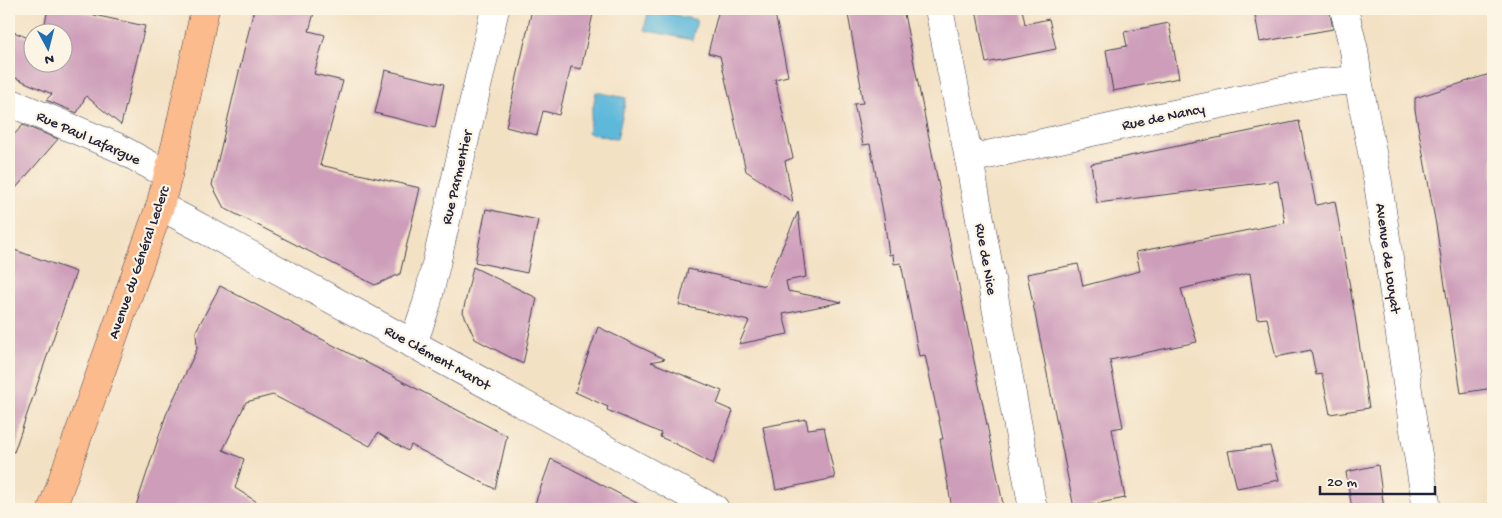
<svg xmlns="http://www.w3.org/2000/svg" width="1502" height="518" font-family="'Gochi Hand',sans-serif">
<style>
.water{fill:#5db8da;stroke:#406d8a}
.building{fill:#cd9dba}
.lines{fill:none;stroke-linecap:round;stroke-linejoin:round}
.minor-casing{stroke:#413f50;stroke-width:29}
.major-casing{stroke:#413f50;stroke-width:29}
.minor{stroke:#fff;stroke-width:28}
.major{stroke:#fbbb8c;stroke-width:28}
.labels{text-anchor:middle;stroke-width:4.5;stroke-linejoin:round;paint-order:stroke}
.street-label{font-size:15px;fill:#22223b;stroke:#fcf5e5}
</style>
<rect width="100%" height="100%" fill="#fcf5e5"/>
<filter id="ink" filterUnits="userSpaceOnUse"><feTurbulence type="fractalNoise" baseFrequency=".02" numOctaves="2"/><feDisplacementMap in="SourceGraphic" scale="10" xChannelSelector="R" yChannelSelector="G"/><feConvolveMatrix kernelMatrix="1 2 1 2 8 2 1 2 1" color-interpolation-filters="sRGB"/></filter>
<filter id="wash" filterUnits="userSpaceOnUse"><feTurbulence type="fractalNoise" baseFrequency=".0096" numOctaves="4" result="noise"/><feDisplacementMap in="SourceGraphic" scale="20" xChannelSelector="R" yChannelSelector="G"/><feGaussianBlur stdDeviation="1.12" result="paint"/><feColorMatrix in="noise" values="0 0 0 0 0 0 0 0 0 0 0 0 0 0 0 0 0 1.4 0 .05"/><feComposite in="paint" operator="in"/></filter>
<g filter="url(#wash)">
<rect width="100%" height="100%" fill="#f3e1c4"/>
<!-- water -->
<g class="water">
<polygon points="649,9 697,20 692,40 644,30"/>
<polygon points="596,92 626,98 617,139 588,133"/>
</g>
<g id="blocks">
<!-- building -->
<g class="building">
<polygon points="48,9 66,9 145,26 121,125 86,96 77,113 46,100 52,94 9,75 9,30 28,38 32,28 42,32 32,32 32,62 62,62 62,32 43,32"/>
<polygon points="254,9 315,9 309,31 325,35 314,74 343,81 320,165 420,188 400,274 375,285 224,208 212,185"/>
<polygon points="532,9 594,9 581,69 571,67 559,115 543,111 537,135 506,127"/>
<polygon points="719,9 774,9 788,76 775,79 793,158 785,161 793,202 746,171 720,56 708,53"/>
<polygon points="847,9 903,9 1004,509 952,509 940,439 943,439 925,355 919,356 901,263 894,264 893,254 889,255 884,217 870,144 863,145 854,104 863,103 860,86 861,86"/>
<polygon points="976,9 1022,9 1025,24 1049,19 1056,49 986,63"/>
<polygon points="1254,9 1329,9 1333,29 1260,42"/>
<polygon points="1169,23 1179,78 1113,91 1106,50 1127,46 1124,32"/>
<polygon points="385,70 444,84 435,128 375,113"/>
<polygon points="1493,73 1493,388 1461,393 1436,225 1415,110 1415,98"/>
<polygon points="1299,121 1316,205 1335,201 1355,316 1369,408 1330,414 1322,374 1316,375 1311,350 1276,357 1267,318 1257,319 1250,273 1181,289 1197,342 1110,360 1123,427 1112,429 1125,498 1074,508 1027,274 1078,264 1083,286 1140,271 1136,252 1285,223 1278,181 1097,203 1091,164"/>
<polygon points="23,125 58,139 9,196 9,140"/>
<polygon points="486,209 538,220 527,273 475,262"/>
<polygon points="798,212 806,277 786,281 788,291 842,302 783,314 788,334 739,344 749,321 679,305 688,269 765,286"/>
<polygon points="9,248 76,272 14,452 9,451"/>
<polygon points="473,267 537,298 523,364 475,339 463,312"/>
<polygon points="220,286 507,436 495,489 411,445 408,451 378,433 370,446 273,395 246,402 223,450 244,459 235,488 268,509 135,509 166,415 197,349 196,331"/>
<polygon points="598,327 665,359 651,362 722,391 717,404 733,411 713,464 674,443 660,437 661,433 607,410 608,407 575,392"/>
<polygon points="806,419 808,429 824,427 835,478 776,490 763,427"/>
<polygon points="1270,446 1279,480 1237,488 1228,451"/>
<polygon points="551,459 568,467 648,509 533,509"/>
<polygon points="1378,465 1384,509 1352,509 1346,472"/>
</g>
</g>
</g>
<g filter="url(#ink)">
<use href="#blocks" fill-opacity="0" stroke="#413f50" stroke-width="1"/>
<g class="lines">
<defs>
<g id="minor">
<polyline points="939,9 969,159 1033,509"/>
<polyline points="1344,9 1354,50 1358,80 1378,183 1412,418 1427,509"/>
<polyline points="9,102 117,147 168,175"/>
<polyline points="969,159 1160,117 1319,83 1358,80"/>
<polyline points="160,206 194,224 715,509"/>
<polyline points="413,344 427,303 495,9"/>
</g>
<polyline id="major" points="52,509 160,206 178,136 205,9"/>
</defs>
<!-- minor casing -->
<use href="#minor" class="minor-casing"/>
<!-- major casing -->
<use href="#major" class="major-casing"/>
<!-- minor -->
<use href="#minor" class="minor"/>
<!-- major -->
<use href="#major" class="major"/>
</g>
</g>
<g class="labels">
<!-- street labels -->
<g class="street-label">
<text transform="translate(1163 116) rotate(-12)" y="5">Rue de Nancy</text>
<text transform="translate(89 137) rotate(24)" y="5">Rue Paul Lafargue</text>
<text transform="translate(456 177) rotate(-77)" y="5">Rue Parmentier</text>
<text transform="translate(1389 258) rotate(82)" y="5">Avenue de Louyat</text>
<text transform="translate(987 259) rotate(80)" y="5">Rue de Nice</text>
<text transform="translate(138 262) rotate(-71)" y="5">Avenue du Général Leclerc</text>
<text transform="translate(438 357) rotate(29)" y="5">Rue Clément Marot</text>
</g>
</g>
<!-- margin -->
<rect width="1502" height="518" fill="none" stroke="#fcf5e5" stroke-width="30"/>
<!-- north arrow -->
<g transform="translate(48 48) rotate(173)"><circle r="24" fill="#fcf5e5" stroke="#a5a1a1"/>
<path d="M0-4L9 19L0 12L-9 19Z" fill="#1f6fb2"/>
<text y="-8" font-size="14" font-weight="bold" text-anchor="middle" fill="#22223b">N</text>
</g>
<!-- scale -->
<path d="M1320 486v8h115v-8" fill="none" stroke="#22223b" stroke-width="2.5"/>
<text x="1327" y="486" font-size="15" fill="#22223b" stroke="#fcf5e5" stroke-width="4" paint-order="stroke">20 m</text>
</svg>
